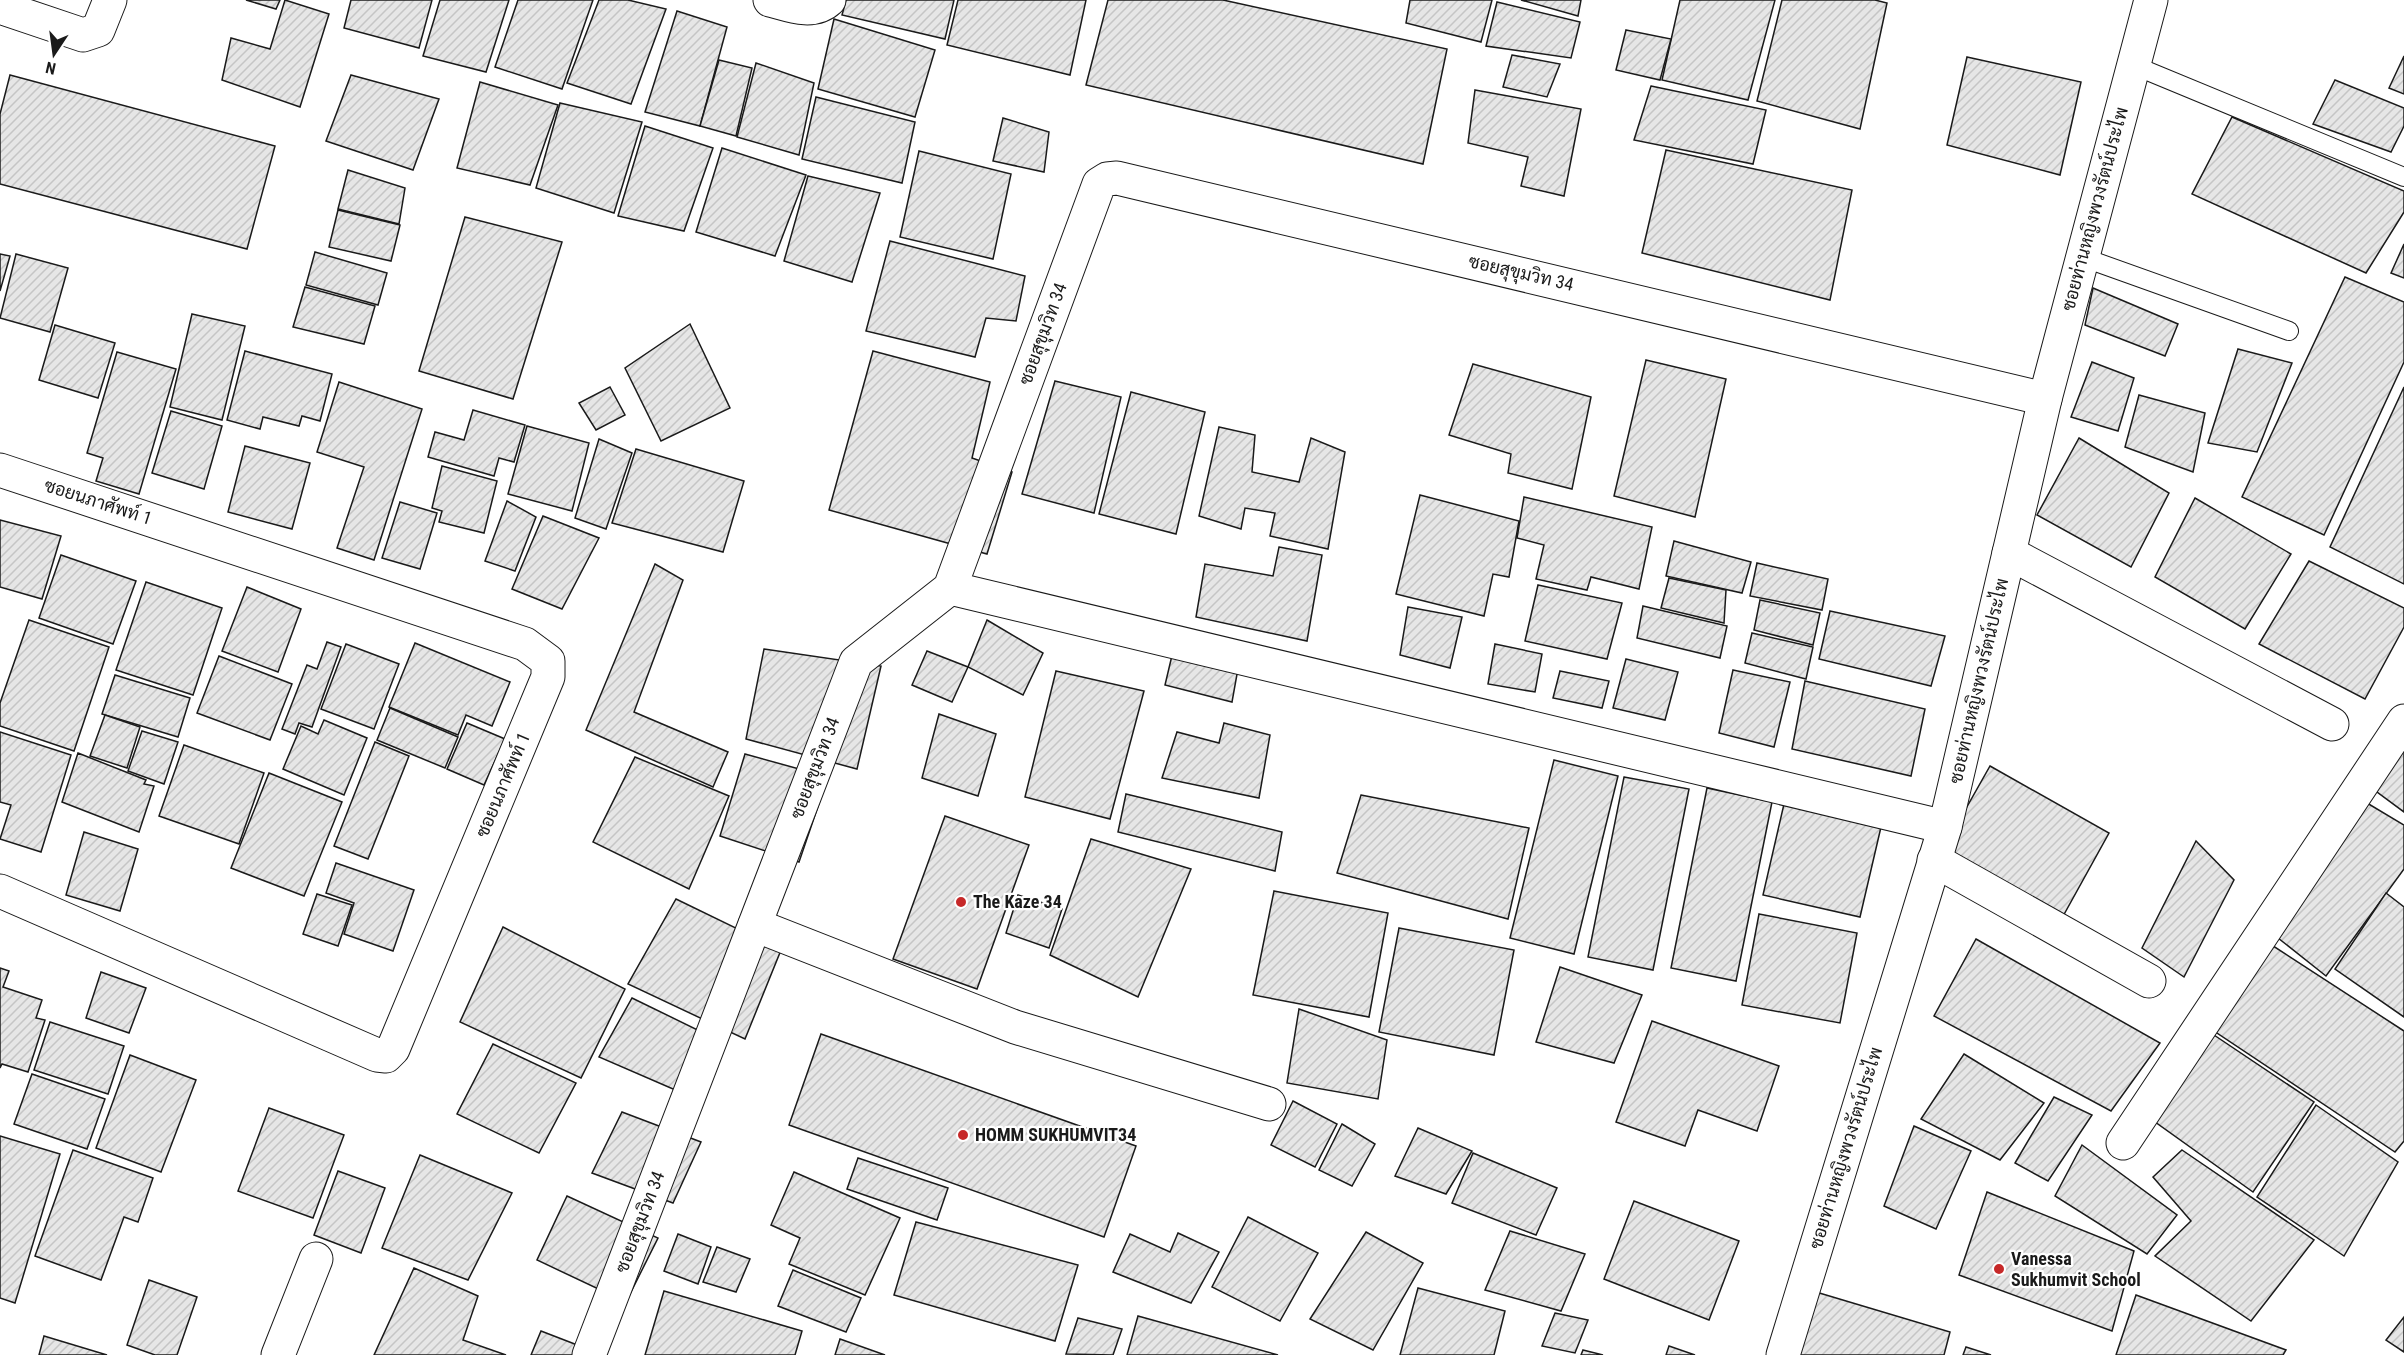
<svg xmlns="http://www.w3.org/2000/svg" width="2404" height="1355" font-family="'Roboto Condensed',Sarabun,sans-serif">
<style>
.building{fill:url(#building-hatch);stroke:#1a1a1a;stroke-width:1.5}
.lines{fill:none;stroke-linecap:round;stroke-linejoin:round}
.lane-casing{stroke:#1a1a1a;stroke-width:20}
.street-casing{stroke:#1a1a1a;stroke-width:35}
.lane{stroke:#fff;stroke-width:18}
.street{stroke:#fff;stroke-width:33}
.poi-dot{fill:#c62828;stroke:#fff;stroke-width:2}
.labels{text-anchor:middle;stroke-width:4.5;stroke-linejoin:round;paint-order:stroke}
.street-label{font-size:18px;fill:#1a1a1a;stroke:#fff}
.poi-label{font-size:18px;font-weight:bold;fill:#1a1a1a;stroke:#fff;text-anchor:start}
</style>
<defs>
<pattern id="building-hatch" width="6" height="6" patternUnits="userSpaceOnUse" patternTransform="scale(1.5)"><rect width="6" height="6" fill="#e6e6e6"/><path d="M-1 1l2-2M0 6l6-6M5 7l2-2" fill="none" stroke="#c5c5c5"/></pattern>
</defs>
<rect width="100%" height="100%" fill="#fff"/>
<!-- building -->
<g class="building">
<polygon points="246,0 280,0 276,9"/>
<polygon points="285,0 329,14 300,107 222,80 231,38 270,49"/>
<polygon points="351,0 432,0 419,48 344,28"/>
<polygon points="440,0 509,0 486,72 423,56"/>
<polygon points="518,0 593,0 562,89 495,67"/>
<polygon points="599,0 628,0 666,9 631,104 567,83"/>
<polygon points="846,0 954,0 945,39 842,15"/>
<polygon points="958,0 1086,0 1070,75 947,45"/>
<polygon points="1108,0 1223,0 1447,49 1423,164 1086,85"/>
<polygon points="1410,0 1492,0 1481,42 1406,23"/>
<polygon points="1521,0 1581,0 1578,16"/>
<polygon points="1680,0 1775,0 1748,100 1662,80"/>
<polygon points="1782,0 1875,0 1887,3 1860,129 1757,101"/>
<polygon points="1497,2 1580,22 1571,58 1486,46"/>
<polygon points="677,11 727,27 700,126 645,112"/>
<polygon points="834,19 935,50 915,117 818,89"/>
<polygon points="1626,30 1671,39 1660,80 1616,70"/>
<polygon points="1512,55 1560,64 1547,97 1503,87"/>
<polygon points="2404,56 2404,94 2389,88"/>
<polygon points="1967,57 2081,82 2060,175 1947,145"/>
<polygon points="719,60 752,68 736,136 700,126"/>
<polygon points="756,63 814,83 799,155 737,137"/>
<polygon points="10,75 275,146 247,249 0,184 0,114"/>
<polygon points="351,75 439,99 413,170 326,141"/>
<polygon points="2335,80 2404,108 2404,126 2391,152 2313,124"/>
<polygon points="480,82 558,105 530,185 457,168"/>
<polygon points="1651,86 1766,110 1753,164 1634,140"/>
<polygon points="1475,90 1581,109 1564,196 1521,186 1528,157 1468,143"/>
<polygon points="816,97 915,122 902,183 802,159"/>
<polygon points="560,103 642,122 614,213 536,188"/>
<polygon points="2232,117 2404,191 2404,212 2366,273 2192,194"/>
<polygon points="1003,118 1049,132 1044,172 993,161"/>
<polygon points="645,126 713,148 684,231 618,216"/>
<polygon points="722,148 806,175 775,256 696,232"/>
<polygon points="1666,150 1852,190 1830,300 1642,253"/>
<polygon points="919,151 1011,174 993,259 900,237"/>
<polygon points="348,170 405,188 399,224 338,209"/>
<polygon points="808,176 880,193 852,282 784,261"/>
<polygon points="338,210 400,225 391,261 329,247"/>
<polygon points="465,217 562,242 513,399 419,371"/>
<polygon points="890,241 1025,276 1016,321 986,318 975,357 866,331"/>
<polygon points="2404,244 2404,278 2391,273"/>
<polygon points="315,252 387,273 378,305 306,285"/>
<polygon points="0,254 10,256 0,291"/>
<polygon points="16,254 68,268 50,332 0,318"/>
<polygon points="2345,277 2404,302 2404,362 2324,535 2242,497"/>
<polygon points="305,287 375,306 364,344 293,327"/>
<polygon points="2093,288 2178,324 2165,356 2085,325"/>
<polygon points="192,314 245,326 222,420 170,407"/>
<polygon points="690,324 730,408 661,441 625,368"/>
<polygon points="55,325 115,343 98,398 39,380"/>
<polygon points="2238,349 2292,363 2257,452 2208,443"/>
<polygon points="245,351 332,374 320,421 302,416 299,426 263,417 260,429 227,420"/>
<polygon points="873,351 990,382 972,458 1012,472 987,554 829,510"/>
<polygon points="117,352 176,369 139,494 96,481 103,458 87,453"/>
<polygon points="1646,360 1726,379 1695,517 1614,496"/>
<polygon points="2092,362 2134,378 2118,431 2071,417"/>
<polygon points="1473,364 1591,397 1572,489 1508,473 1511,454 1449,435"/>
<polygon points="1055,381 1121,397 1094,513 1022,494"/>
<polygon points="339,382 422,409 374,560 337,548 364,467 317,452"/>
<polygon points="610,387 625,415 596,430 579,403"/>
<polygon points="2404,387 2404,584 2330,547"/>
<polygon points="1131,392 1205,412 1176,534 1099,514"/>
<polygon points="2139,395 2205,413 2193,472 2125,447"/>
<polygon points="473,410 525,425 514,462 499,458 494,476 428,457 435,432 464,440"/>
<polygon points="171,411 222,426 204,489 152,473"/>
<polygon points="527,426 589,443 572,511 508,494"/>
<polygon points="1219,427 1255,435 1252,472 1299,482 1311,438 1345,452 1328,549 1270,536 1275,513 1245,508 1241,529 1199,516"/>
<polygon points="2079,438 2169,493 2131,567 2037,515"/>
<polygon points="599,439 632,453 606,529 575,518"/>
<polygon points="245,446 310,463 292,529 228,512"/>
<polygon points="636,449 744,481 723,552 612,523"/>
<polygon points="442,466 497,481 484,533 439,522 442,511 432,508"/>
<polygon points="1420,495 1519,521 1509,577 1493,574 1484,616 1396,594"/>
<polygon points="1524,497 1652,527 1639,589 1591,577 1587,590 1536,579 1544,545 1517,538"/>
<polygon points="2195,498 2291,554 2245,629 2155,577"/>
<polygon points="507,501 536,517 515,571 485,561"/>
<polygon points="400,502 437,513 420,569 382,558"/>
<polygon points="543,516 599,538 562,609 512,589"/>
<polygon points="0,520 61,536 42,599 0,587"/>
<polygon points="1674,541 1751,562 1742,593 1666,576"/>
<polygon points="1279,547 1322,555 1307,641 1196,617 1205,564 1273,576"/>
<polygon points="61,555 136,581 113,644 39,618"/>
<polygon points="2309,561 2404,608 2404,627 2365,699 2259,644"/>
<polygon points="1757,563 1828,579 1822,610 1750,596"/>
<polygon points="655,564 683,580 634,712 728,752 713,787 586,730"/>
<polygon points="1669,578 1726,590 1724,623 1661,608"/>
<polygon points="146,582 222,608 193,695 116,670"/>
<polygon points="1538,585 1622,603 1607,659 1525,641"/>
<polygon points="247,587 301,609 278,672 222,651"/>
<polygon points="1760,600 1820,613 1813,645 1754,630"/>
<polygon points="1643,606 1727,626 1720,658 1637,638"/>
<polygon points="1408,607 1462,617 1450,668 1400,655"/>
<polygon points="1830,611 1945,636 1931,686 1819,659"/>
<polygon points="29,620 109,647 74,751 0,726 0,703"/>
<polygon points="987,620 1043,653 1023,695 968,667"/>
<polygon points="1752,633 1813,647 1806,679 1745,663"/>
<polygon points="327,642 341,647 312,727 299,723 295,734 282,729 307,665 317,669"/>
<polygon points="415,643 510,682 492,726 466,715 458,735 389,707"/>
<polygon points="346,644 399,664 374,729 321,709"/>
<polygon points="1495,644 1542,654 1535,692 1488,684"/>
<polygon points="1174,647 1239,663 1232,702 1165,685"/>
<polygon points="764,649 881,666 857,769 746,739"/>
<polygon points="927,651 968,667 952,702 912,685"/>
<polygon points="219,656 292,684 270,740 197,713"/>
<polygon points="1626,659 1678,672 1665,720 1613,708"/>
<polygon points="1733,670 1790,682 1774,747 1719,733"/>
<polygon points="1056,671 1144,691 1110,819 1025,797"/>
<polygon points="1560,671 1609,681 1602,708 1553,698"/>
<polygon points="115,675 190,698 178,737 102,714"/>
<polygon points="1805,681 1925,709 1911,776 1792,749"/>
<polygon points="390,708 458,737 445,768 377,740"/>
<polygon points="939,714 996,734 978,796 922,778"/>
<polygon points="105,715 140,727 127,768 90,756"/>
<polygon points="324,720 367,738 344,795 283,769 301,726 318,734"/>
<polygon points="467,723 505,739 484,785 447,769"/>
<polygon points="1224,723 1270,735 1259,798 1162,778 1177,732 1219,743"/>
<polygon points="142,731 178,742 164,784 128,771"/>
<polygon points="0,732 71,755 41,852 0,839 11,805 0,802"/>
<polygon points="375,742 409,756 368,859 334,846"/>
<polygon points="2404,743 2404,812 2373,789"/>
<polygon points="184,745 264,773 239,844 159,816"/>
<polygon points="78,753 146,780 144,784 154,786 139,832 62,802"/>
<polygon points="745,754 828,777 799,862 720,836"/>
<polygon points="635,757 729,796 689,889 593,842"/>
<polygon points="1554,760 1618,776 1574,954 1510,938"/>
<polygon points="1990,766 2109,833 2062,918 1942,851"/>
<polygon points="269,773 342,802 304,896 231,868"/>
<polygon points="1624,777 1689,789 1653,970 1588,957"/>
<polygon points="1707,788 1772,802 1736,981 1671,968"/>
<polygon points="1126,794 1282,832 1275,871 1118,832"/>
<polygon points="1361,795 1529,828 1508,919 1337,873"/>
<polygon points="2362,800 2404,825 2404,869 2326,976 2273,934"/>
<polygon points="1784,804 1881,827 1860,917 1763,895"/>
<polygon points="945,816 1029,845 977,989 893,959"/>
<polygon points="84,832 138,849 120,911 66,895"/>
<polygon points="1091,839 1191,869 1138,997 1050,955"/>
<polygon points="2196,841 2234,880 2184,977 2142,948"/>
<polygon points="336,863 414,890 393,951 344,934 354,903 326,893"/>
<polygon points="1274,891 1388,913 1369,1017 1253,995"/>
<polygon points="2386,893 2404,907 2404,1017 2335,969"/>
<polygon points="317,894 352,905 338,946 303,934"/>
<polygon points="1018,895 1062,909 1049,948 1006,933"/>
<polygon points="676,899 781,950 745,1039 628,984"/>
<polygon points="1759,914 1857,933 1840,1023 1742,1005"/>
<polygon points="503,927 625,989 581,1078 460,1022"/>
<polygon points="1399,928 1514,950 1494,1055 1379,1032"/>
<polygon points="1976,939 2160,1043 2111,1111 1934,1016"/>
<polygon points="2267,942 2404,1031 2404,1141 2395,1152 2211,1029"/>
<polygon points="1560,967 1642,995 1614,1063 1536,1042"/>
<polygon points="0,968 9,971 3,987 42,1000 36,1018 45,1020 28,1072 2,1064 0,1068"/>
<polygon points="101,972 146,988 129,1033 86,1018"/>
<polygon points="632,998 712,1037 680,1092 599,1057"/>
<polygon points="1299,1009 1387,1040 1378,1099 1287,1083"/>
<polygon points="1652,1021 1779,1066 1757,1131 1698,1110 1685,1146 1616,1122"/>
<polygon points="50,1022 124,1046 108,1094 34,1070"/>
<polygon points="2208,1031 2314,1102 2253,1192 2151,1119"/>
<polygon points="821,1034 1136,1146 1104,1237 789,1125"/>
<polygon points="493,1044 576,1083 539,1153 457,1114"/>
<polygon points="1964,1054 2044,1103 2000,1160 1921,1119"/>
<polygon points="130,1055 196,1080 161,1172 96,1148"/>
<polygon points="32,1074 105,1099 87,1149 14,1124"/>
<polygon points="2054,1097 2092,1115 2048,1181 2015,1163"/>
<polygon points="1293,1101 1337,1124 1315,1167 1271,1145"/>
<polygon points="2316,1105 2398,1162 2344,1256 2257,1197"/>
<polygon points="269,1108 344,1135 313,1218 238,1191"/>
<polygon points="622,1112 701,1142 673,1203 592,1173"/>
<polygon points="1342,1124 1375,1144 1352,1186 1319,1170"/>
<polygon points="1914,1126 1971,1151 1936,1229 1884,1206"/>
<polygon points="1418,1128 1472,1151 1446,1194 1395,1176"/>
<polygon points="0,1136 60,1154 15,1303 0,1298"/>
<polygon points="2082,1145 2177,1215 2147,1254 2055,1196"/>
<polygon points="73,1150 153,1178 138,1222 124,1217 101,1280 35,1256"/>
<polygon points="2182,1150 2314,1240 2251,1321 2155,1256 2191,1221 2153,1177"/>
<polygon points="1473,1153 1557,1188 1536,1235 1452,1203"/>
<polygon points="420,1155 512,1193 468,1280 382,1248"/>
<polygon points="858,1158 948,1188 937,1220 847,1189"/>
<polygon points="338,1171 385,1188 361,1253 314,1235"/>
<polygon points="794,1172 900,1218 865,1295 789,1264 800,1238 771,1225"/>
<polygon points="1987,1192 2134,1251 2112,1331 1959,1275"/>
<polygon points="567,1196 658,1238 626,1302 537,1260"/>
<polygon points="1634,1201 1739,1241 1709,1320 1604,1279"/>
<polygon points="1248,1217 1318,1253 1280,1321 1212,1287"/>
<polygon points="916,1222 1078,1265 1055,1341 894,1295"/>
<polygon points="1510,1231 1585,1254 1561,1311 1485,1290"/>
<polygon points="1366,1232 1423,1263 1373,1350 1310,1319"/>
<polygon points="1178,1233 1219,1252 1191,1303 1113,1272 1130,1234 1170,1252"/>
<polygon points="678,1234 711,1247 698,1284 664,1271"/>
<polygon points="717,1247 750,1259 736,1292 703,1282"/>
<polygon points="414,1268 478,1296 463,1340 506,1355 374,1355"/>
<polygon points="793,1270 861,1298 846,1332 778,1306"/>
<polygon points="149,1280 197,1297 177,1355 155,1355 127,1345"/>
<polygon points="1418,1288 1505,1311 1494,1355 1400,1355"/>
<polygon points="664,1291 802,1331 795,1355 645,1355"/>
<polygon points="1816,1292 1950,1332 1944,1355 1796,1355"/>
<polygon points="2136,1295 2286,1350 2283,1355 2116,1355"/>
<polygon points="1555,1313 1588,1320 1575,1353 1542,1346"/>
<polygon points="1138,1316 1278,1355 1127,1355"/>
<polygon points="2404,1317 2404,1352 2386,1340"/>
<polygon points="1078,1318 1122,1329 1113,1355 1066,1354"/>
<polygon points="541,1331 585,1348 582,1355 531,1355"/>
<polygon points="44,1336 107,1355 39,1355"/>
<polygon points="840,1339 885,1355 835,1355"/>
<polygon points="1669,1346 1695,1355 1666,1355"/>
<polygon points="1966,1347 1991,1355 1963,1355"/>
<polygon points="1583,1350 1603,1355 1581,1355"/>
</g>
<g class="lines">
<defs>
<g id="lane">
<polyline points="2133,65 2404,177"/>
<polyline points="2082,257 2289,331"/>
</g>
<g id="street">
<path d="M770,0C789,5 813,15 829,0"/>
<polyline points="0,7 83,35 98,30 110,0"/>
<polyline points="0,470 525,644 548,661 548,677 393,1049 386,1056 377,1055 0,891"/>
<polyline points="2009,553 2332,724"/>
<polyline points="950,588 1945,827"/>
<polyline points="1934,860 2149,981"/>
<polyline points="755,925 1015,1027 1269,1104"/>
<polyline points="2123,1143 2404,721"/>
<polyline points="278,1355 316,1259"/>
<polyline points="589,1355 856,662 950,588 1099,184 1107,179 1117,178 2045,399"/>
<polyline points="1783,1355 1945,827 2045,399 2151,0"/>
</g>
</defs>
<!-- lane casing -->
<use href="#lane" class="lane-casing"/>
<!-- street casing -->
<use href="#street" class="street-casing"/>
<!-- lane -->
<use href="#lane" class="lane"/>
<!-- street -->
<use href="#street" class="street"/>
</g>
<!-- markers -->
<g class="poi-dot">
<circle cx="961" cy="902" r="6"/>
<circle cx="963" cy="1135" r="6"/>
<circle cx="1999" cy="1269" r="6"/>
</g>
<g class="labels">
<!-- street labels -->
<g class="street-label">
<text transform="translate(2095 209) rotate(-75)" y="6">ซอยท่านหญิงพวงรัตน์ประไพ</text>
<text transform="translate(1521 273) rotate(13)" y="6">ซอยสุขุมวิท 34</text>
<text transform="translate(1043 334) rotate(-70)" y="6">ซอยสุขุมวิท 34</text>
<text transform="translate(98 502) rotate(18)" y="6">ซอยนภาศัพท์ 1</text>
<text transform="translate(1979 681) rotate(-77)" y="6">ซอยท่านหญิงพวงรัตน์ประไพ</text>
<text transform="translate(815 768) rotate(-69)" y="6">ซอยสุขุมวิท 34</text>
<text transform="translate(503 785) rotate(-67)" y="6">ซอยนภาศัพท์ 1</text>
<text transform="translate(1846 1148) rotate(-73)" y="6">ซอยท่านหญิงพวงรัตน์ประไพ</text>
<text transform="translate(640 1222) rotate(-69)" y="6">ซอยสุขุมวิท 34</text>
</g>
<!-- poi labels -->
<g class="poi-label">
<text x="973" y="908">The Kaze 34</text>
<text x="975" y="1141">HOMM SUKHUMVIT34</text>
<text x="2011" y="1265">Vanessa<tspan x="2011" dy="21">Sukhumvit School</tspan></text>
</g>
</g>
<!-- north arrow -->
<g transform="translate(54 54) rotate(193)" stroke="#ffffff" stroke-width="4.5" paint-order="stroke">
<path d="M0-4.5L10 22L0 15L-10 22Z" fill="#1a1a1a"/>
<text y="-9" font-size="16" font-weight="bold" text-anchor="middle" fill="#1a1a1a">N</text>
</g>
</svg>
